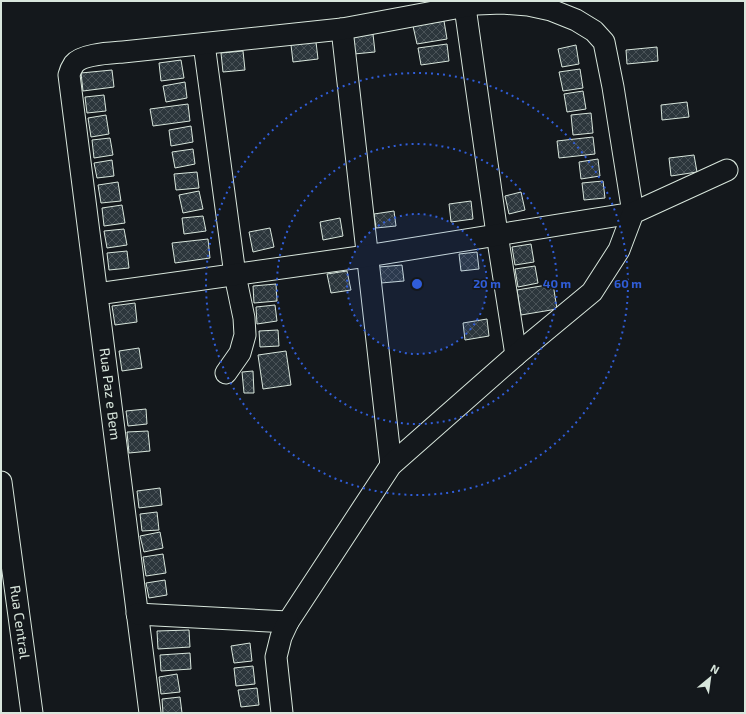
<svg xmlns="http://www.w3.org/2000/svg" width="746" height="714" font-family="'Exo 2',sans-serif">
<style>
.building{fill:url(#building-cross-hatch);stroke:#d8e6dc}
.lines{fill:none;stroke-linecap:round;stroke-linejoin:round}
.street-casing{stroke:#d8e6dc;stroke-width:23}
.street{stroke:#14181c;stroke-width:21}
.ring{fill:none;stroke:#305dd8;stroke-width:2;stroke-dasharray:2 4}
.labels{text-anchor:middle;stroke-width:3;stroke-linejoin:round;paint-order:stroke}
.street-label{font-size:14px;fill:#d8e6dc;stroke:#14181c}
.centre{fill:#305dd8;stroke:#14181c;stroke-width:2}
.ring-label{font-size:12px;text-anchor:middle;font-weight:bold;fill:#305dd8;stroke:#14181c;stroke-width:3;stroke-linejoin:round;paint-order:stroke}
</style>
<defs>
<pattern id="building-cross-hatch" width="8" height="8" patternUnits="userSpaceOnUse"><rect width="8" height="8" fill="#2c363c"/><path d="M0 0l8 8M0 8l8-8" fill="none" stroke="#4a5358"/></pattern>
</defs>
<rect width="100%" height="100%" fill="#14181c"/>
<!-- building -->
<g class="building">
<polygon points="444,21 447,39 417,44 413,26"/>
<polygon points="373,34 375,52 354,54 352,37"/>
<polygon points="316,42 318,59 293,62 291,45"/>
<polygon points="447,44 449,61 421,65 418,48"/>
<polygon points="576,45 579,64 562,67 558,49"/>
<polygon points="657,47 658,61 627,64 626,50"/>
<polygon points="243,51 245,70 223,72 221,53"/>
<polygon points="181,60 184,78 161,81 159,63"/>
<polygon points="580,69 583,88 563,91 559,72"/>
<polygon points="112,70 114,87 83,91 81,73"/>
<polygon points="185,82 187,98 166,102 163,86"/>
<polygon points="583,91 586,109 567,112 564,94"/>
<polygon points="104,95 106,111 87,113 85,97"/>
<polygon points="687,102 689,117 662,120 661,105"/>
<polygon points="188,104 190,121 153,126 150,109"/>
<polygon points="591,113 593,133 573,135 571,115"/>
<polygon points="106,115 109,134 91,137 88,118"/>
<polygon points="191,126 193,142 171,146 169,130"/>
<polygon points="593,137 595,154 559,158 557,141"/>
<polygon points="110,138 113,155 94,158 92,140"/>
<polygon points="193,149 195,164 175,168 172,152"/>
<polygon points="694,155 697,172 671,176 669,158"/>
<polygon points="598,159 600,176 581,179 579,162"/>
<polygon points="112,160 114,176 97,178 94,163"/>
<polygon points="197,172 199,188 176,190 174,174"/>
<polygon points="603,181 605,198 584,200 582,183"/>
<polygon points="118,182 121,201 101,203 98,185"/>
<polygon points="199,191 203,209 183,213 179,195"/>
<polygon points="521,192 525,210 509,214 505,196"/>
<polygon points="471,201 473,219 451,222 449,204"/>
<polygon points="122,205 125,223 104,226 102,208"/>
<polygon points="394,211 396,226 376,228 374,214"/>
<polygon points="203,216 206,231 184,234 182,218"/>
<polygon points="340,218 343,236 323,240 320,222"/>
<polygon points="270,228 274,247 253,252 249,232"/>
<polygon points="124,229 127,245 107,248 104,231"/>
<polygon points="208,239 210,258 175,263 172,243"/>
<polygon points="531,244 534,262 515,265 512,247"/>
<polygon points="127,251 129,268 109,270 107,253"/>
<polygon points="477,252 479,269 461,271 459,254"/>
<polygon points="402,265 404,281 381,283 379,267"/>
<polygon points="535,266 538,283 518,287 515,269"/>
<polygon points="347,271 351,290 331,293 327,274"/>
<polygon points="276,284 277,301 254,303 253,286"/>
<polygon points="553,284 557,309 521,315 517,290"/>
<polygon points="135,303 137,322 115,325 112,306"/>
<polygon points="275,305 277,321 257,324 256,307"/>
<polygon points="487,319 489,336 465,340 463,323"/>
<polygon points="278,330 279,346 260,347 259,331"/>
<polygon points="139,348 142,368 122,371 119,351"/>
<polygon points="286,351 291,385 263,389 258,355"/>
<polygon points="253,371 254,393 244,393 242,372"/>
<polygon points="146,409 147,424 128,426 126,411"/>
<polygon points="148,431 150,451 129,453 127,432"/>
<polygon points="160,488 162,505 139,508 137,491"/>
<polygon points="157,512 159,530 142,531 140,514"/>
<polygon points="160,532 163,548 144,552 140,536"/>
<polygon points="163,554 166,573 146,576 143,557"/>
<polygon points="165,580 167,595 149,598 146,583"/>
<polygon points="189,630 190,647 158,649 157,631"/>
<polygon points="250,643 252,661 234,663 231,646"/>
<polygon points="190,653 191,669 161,671 160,655"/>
<polygon points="253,666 255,684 236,686 234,668"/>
<polygon points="177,674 180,692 161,694 159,677"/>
<polygon points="257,688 259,705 241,707 238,690"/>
<polygon points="180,697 182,713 163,713 162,699"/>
</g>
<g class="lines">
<defs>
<g id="street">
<polyline points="465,7 497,234 516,355"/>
<polyline points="342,29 391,465"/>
<polyline points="204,44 235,275 244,318 245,335 240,353 226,373"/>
<path d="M97,294L367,256L633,213L613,87L604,42L594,31L576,20L551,10L528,5L502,3L477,4L342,29L123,52C111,53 82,54 74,64C72,67 70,71 69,75L150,713"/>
<polyline points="1,482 32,713"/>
<polyline points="137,614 288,622 391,465 516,355 592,292 619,250 633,213 727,170"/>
<polyline points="282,713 276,657 281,637 288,622"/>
</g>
</defs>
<!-- street casing -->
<use href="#street" class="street-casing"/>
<!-- street -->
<use href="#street" class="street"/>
</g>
<!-- distance rings -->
<circle cx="417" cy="284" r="70" fill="#305dd8" fill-opacity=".12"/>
<g class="ring">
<circle cx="417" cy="284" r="70"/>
<circle cx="417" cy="284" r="140"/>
<circle cx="417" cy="284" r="211"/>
</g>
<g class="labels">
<!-- street labels -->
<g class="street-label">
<text transform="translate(110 394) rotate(83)" y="5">Rua Paz e Bem</text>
<text transform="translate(20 622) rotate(82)" y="5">Rua Central</text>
</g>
</g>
<circle cx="417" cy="284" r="6" class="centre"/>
<g class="ring-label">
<text x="487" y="288">20 m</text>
<text x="557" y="288">40 m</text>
<text x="628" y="288">60 m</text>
</g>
<!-- border -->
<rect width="746" height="714" fill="none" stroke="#d8e6dc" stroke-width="4"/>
<!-- north arrow -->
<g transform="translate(710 678) rotate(29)" stroke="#14181c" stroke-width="3" paint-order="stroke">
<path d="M0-3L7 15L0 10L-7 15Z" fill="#d8e6dc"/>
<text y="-6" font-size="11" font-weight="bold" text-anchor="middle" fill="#d8e6dc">N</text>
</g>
</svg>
